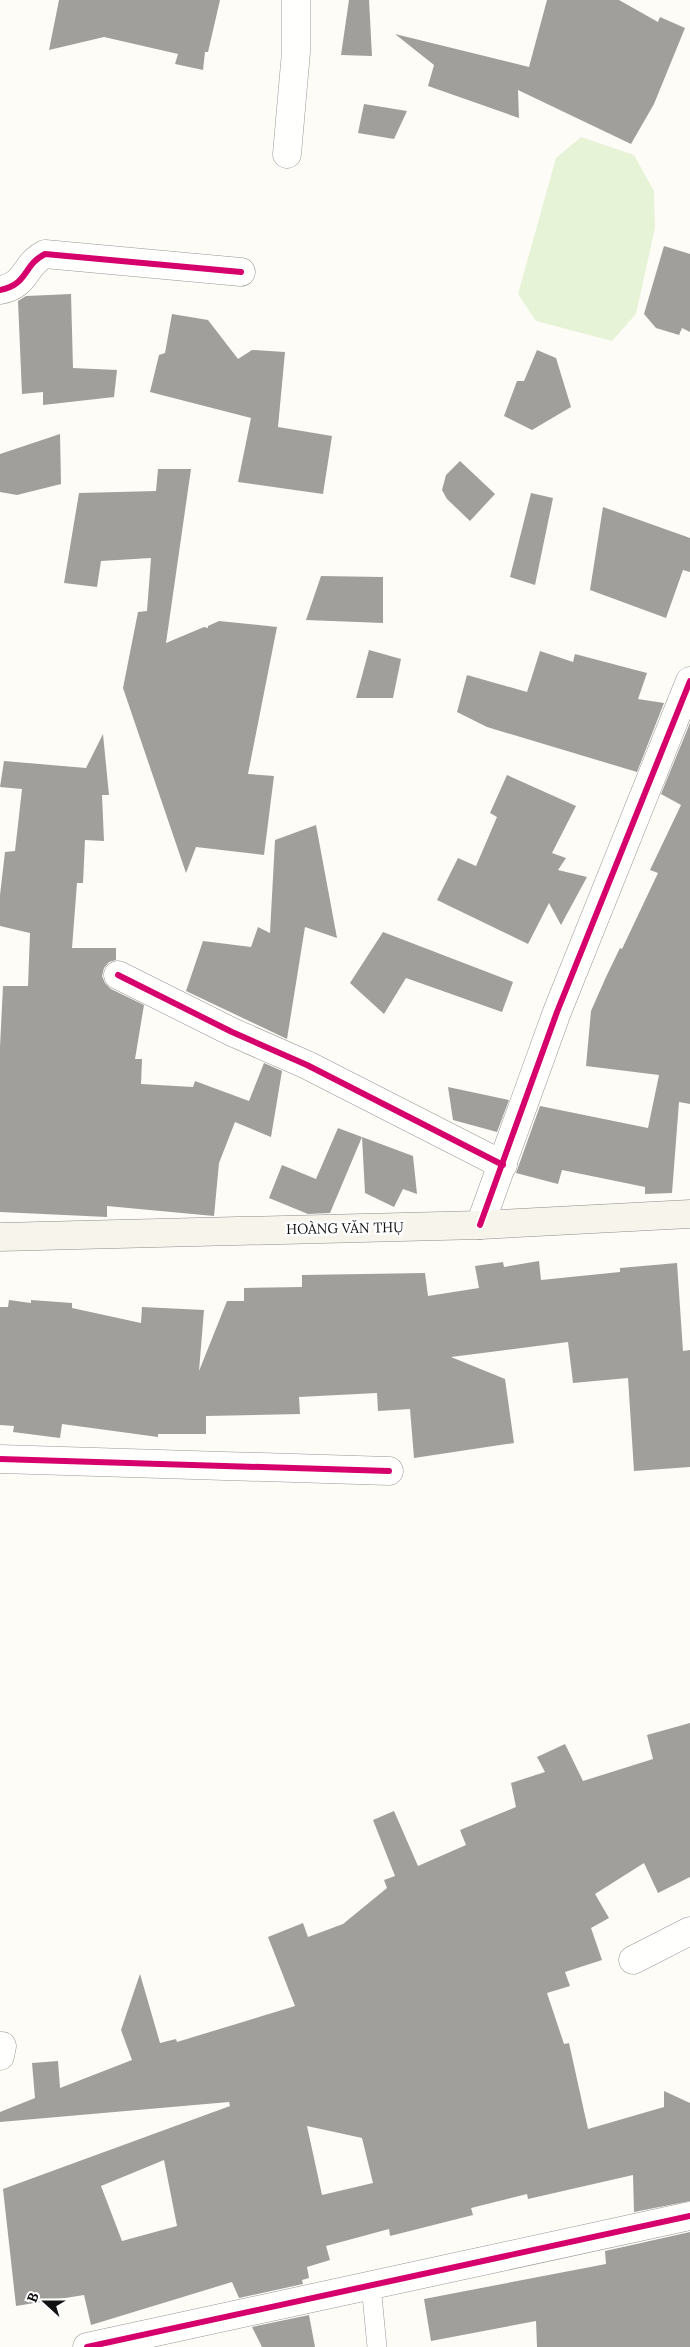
<svg xmlns="http://www.w3.org/2000/svg" width="690" height="2347" font-family="Lora,serif">
<style>
.green{fill:#e7f3d7}
.building{fill:#a19f9c;fill-rule:evenodd}
.lines{fill:none;stroke-linecap:round;stroke-linejoin:round}
.lane-casing{stroke:#979795;stroke-width:20}
.street-casing{stroke:#979795;stroke-width:29}
.secondary-casing{stroke:#8e8d8b;stroke-width:29}
.lane{stroke:#fffffe;stroke-width:19}
.street{stroke:#fffffe;stroke-width:28}
.secondary{stroke:#f6f4eb;stroke-width:28}
.cycleway-casing{stroke:#fff;stroke-width:9}
.cycleway{stroke:#d6006c;stroke-width:6}
.labels{text-anchor:middle;stroke-width:5;stroke-linejoin:round;paint-order:stroke}
.street-label{font-size:14px;fill:#111;stroke:#fff}
</style>
<rect width="100%" height="100%" fill="#fdfcf7"/>
<!-- green -->
<polygon class="green" points="581,137 634,155 654,191 655,228 636,314 612,341 536,321 518,294 556,158"/>
<!-- building -->
<g class="building">
<polygon points="59,0 220,0 208,52 205,52 203,70 175,64 178,54 104,37 49,50"/>
<polygon points="349,0 369,0 372,56 341,55"/>
<polygon points="547,0 619,0 658,22 660,17 685,28 654,104 631,144 518,90 519,118 428,86 434,65 395,34 529,67"/>
<polygon points="364,104 407,111 394,139 358,133"/>
<polygon points="664,246 690,254 690,332 682,328 679,335 656,328 644,314"/>
<polygon points="71,294 73,368 117,370 114,397 43,405 43,392 22,394 18,301 26,296"/>
<polygon points="172,314 208,320 238,359 252,350 285,352 278,427 332,436 323,494 238,482 251,418 150,392 159,355 165,353"/>
<polygon points="537,350 556,358 571,407 532,430 504,416 517,381 524,381"/>
<polygon points="60,434 61,484 17,495 0,492 0,454"/>
<polygon points="460,461 495,494 470,521 447,499 442,490 446,475"/>
<polygon points="158,469 191,469 166,643 204,627 208,628 208,626 219,621 277,627 248,774 274,776 264,855 196,847 186,873 123,688 138,612 147,611 151,558 101,561 97,587 64,583 79,493 156,491"/>
<polygon points="531,493 553,498 535,585 510,577"/>
<polygon points="603,507 690,538 690,572 683,570 666,618 590,590"/>
<polygon points="321,576 383,577 383,623 306,620"/>
<polygon points="369,650 401,659 393,698 356,698"/>
<polygon points="540,651 573,662 575,654 647,673 638,699 664,703 637,772 487,727 457,712 467,675 527,692"/>
<polygon points="690,723 690,1104 679,1102 672,1193 645,1194 645,1187 562,1170 558,1184 516,1173 540,1106 648,1128 659,1075 586,1066 591,1011 606,977 620,948 622,949 658,873 650,870 681,805 661,794"/>
<polygon points="103,734 109,795 102,795 104,841 85,840 83,883 77,883 72,948 116,948 116,960 109,962 104,968 102,976 105,983 111,989 144,1005 135,1059 142,1059 141,1084 193,1087 195,1081 249,1101 264,1063 282,1071 271,1137 235,1122 219,1163 214,1216 107,1206 107,1217 0,1212 0,1047 3,986 28,986 30,933 0,926 0,895 5,852 15,851 22,789 0,787 4,761 86,768"/>
<polygon points="507,775 576,806 552,853 566,858 558,870 587,877 561,925 549,903 528,944 437,900 458,858 476,866 497,817 490,813"/>
<polygon points="316,825 337,938 305,927 287,1039 186,991 203,941 251,947 258,927 270,933 275,840"/>
<polygon points="383,932 513,982 502,1012 406,978 384,1014 350,983"/>
<polygon points="448,1087 509,1100 497,1132 453,1120"/>
<polygon points="338,1128 362,1137 330,1213 308,1214 269,1198 282,1165 316,1179"/>
<polygon points="362,1137 413,1156 417,1194 403,1189 394,1207 365,1193"/>
<polygon points="539,1261 541,1280 620,1272 620,1268 677,1263 683,1351 690,1350 690,1467 634,1471 628,1378 573,1383 568,1342 451,1357 505,1379 514,1443 414,1458 410,1409 378,1411 377,1393 299,1397 300,1414 206,1416 206,1434 158,1434 158,1437 62,1424 60,1438 13,1432 14,1426 0,1425 0,1307 8,1307 9,1300 31,1303 31,1300 72,1303 72,1308 141,1323 142,1307 204,1310 199,1371 227,1301 244,1301 244,1288 302,1287 302,1275 425,1273 428,1296 479,1288 475,1266 503,1262 504,1267"/>
<path d="M690,1723V1877L658,1893L644,1863L595,1894L609,1918L591,1928L602,1960L565,1972L570,1986L547,1993L564,2044L569,2043L588,2129L664,2107V2091L690,2103V2201L634,2212L633,2175L528,2199L527,2194L471,2208L473,2215L390,2236L389,2229L326,2246L330,2260L307,2267L309,2278L302,2280L303,2284L239,2298L232,2282L91,2325L84,2295L16,2306L3,2189L230,2106L229,2102L0,2122V2112L35,2098L32,2063L58,2061L60,2088L132,2060L121,2030L140,1974L160,2043L176,2039L177,2042L295,2006L268,1937L303,1923L308,1937L343,1924L387,1888L384,1880L395,1876L373,1820L394,1811L418,1866L466,1845L460,1830L516,1807L511,1783L545,1772L537,1757L565,1744L583,1781L653,1759L647,1735ZM307,2126L362,2138L373,2183L322,2195ZM164,2160L177,2226L122,2241L101,2186Z"/>
<polygon points="690,2232 690,2347 537,2347 536,2321 431,2341 424,2299 606,2264 605,2251"/>
<polygon points="309,2315 315,2347 262,2347 252,2327"/>
</g>
<g class="lines">
<defs>
<polyline id="lane" points="371,2285 377,2347"/>
<g id="street">
<polyline points="287,154 296,52 296,0"/>
<path d="M0,290C28,285 23,265 45,254L241,272"/>
<polyline points="118,975 232,1032 307,1065 503,1165"/>
<polyline points="480,1225 557,1012 690,681"/>
<polyline points="0,1459 389,1471"/>
<polyline points="633,1960 690,1931"/>
<polyline points="0,2056 2,2046"/>
<polyline points="87,2347 690,2216"/>
</g>
<polyline id="secondary" points="0,1237 480,1225 690,1214"/>
</defs>
<!-- lane casing -->
<use href="#lane" class="lane-casing"/>
<!-- street casing -->
<use href="#street" class="street-casing"/>
<!-- secondary casing -->
<use href="#secondary" class="secondary-casing"/>
<!-- lane -->
<use href="#lane" class="lane"/>
<!-- street -->
<use href="#street" class="street"/>
<!-- secondary -->
<use href="#secondary" class="secondary"/>
<defs>
<g id="cycleway">
<path d="M0,290C28,285 23,265 45,254L241,272"/>
<polyline points="118,975 232,1032 307,1065 503,1165"/>
<polyline points="480,1225 557,1012 690,681"/>
<polyline points="0,1459 389,1471"/>
<polyline points="87,2347 690,2216"/>
</g>
</defs>
<!-- cycleway casing -->
<use href="#cycleway" class="cycleway-casing"/>
<!-- cycleway -->
<use href="#cycleway" class="cycleway"/>
</g>
<g class="labels">
<!-- street labels -->
<g class="street-label">
<text transform="translate(345 1228) rotate(-1)" y="5">HOÀNG VĂN THỤ</text>
</g>
</g>
<!-- north arrow -->
<g transform="translate(45 2302) rotate(291)" stroke="#ffffff" stroke-width="4" paint-order="stroke">
<path d="M0-4L9 19L0 12L-9 19Z" fill="#111111"/>
<text y="-8" font-size="14" font-weight="bold" text-anchor="middle" fill="#111111">B</text>
</g>
</svg>
